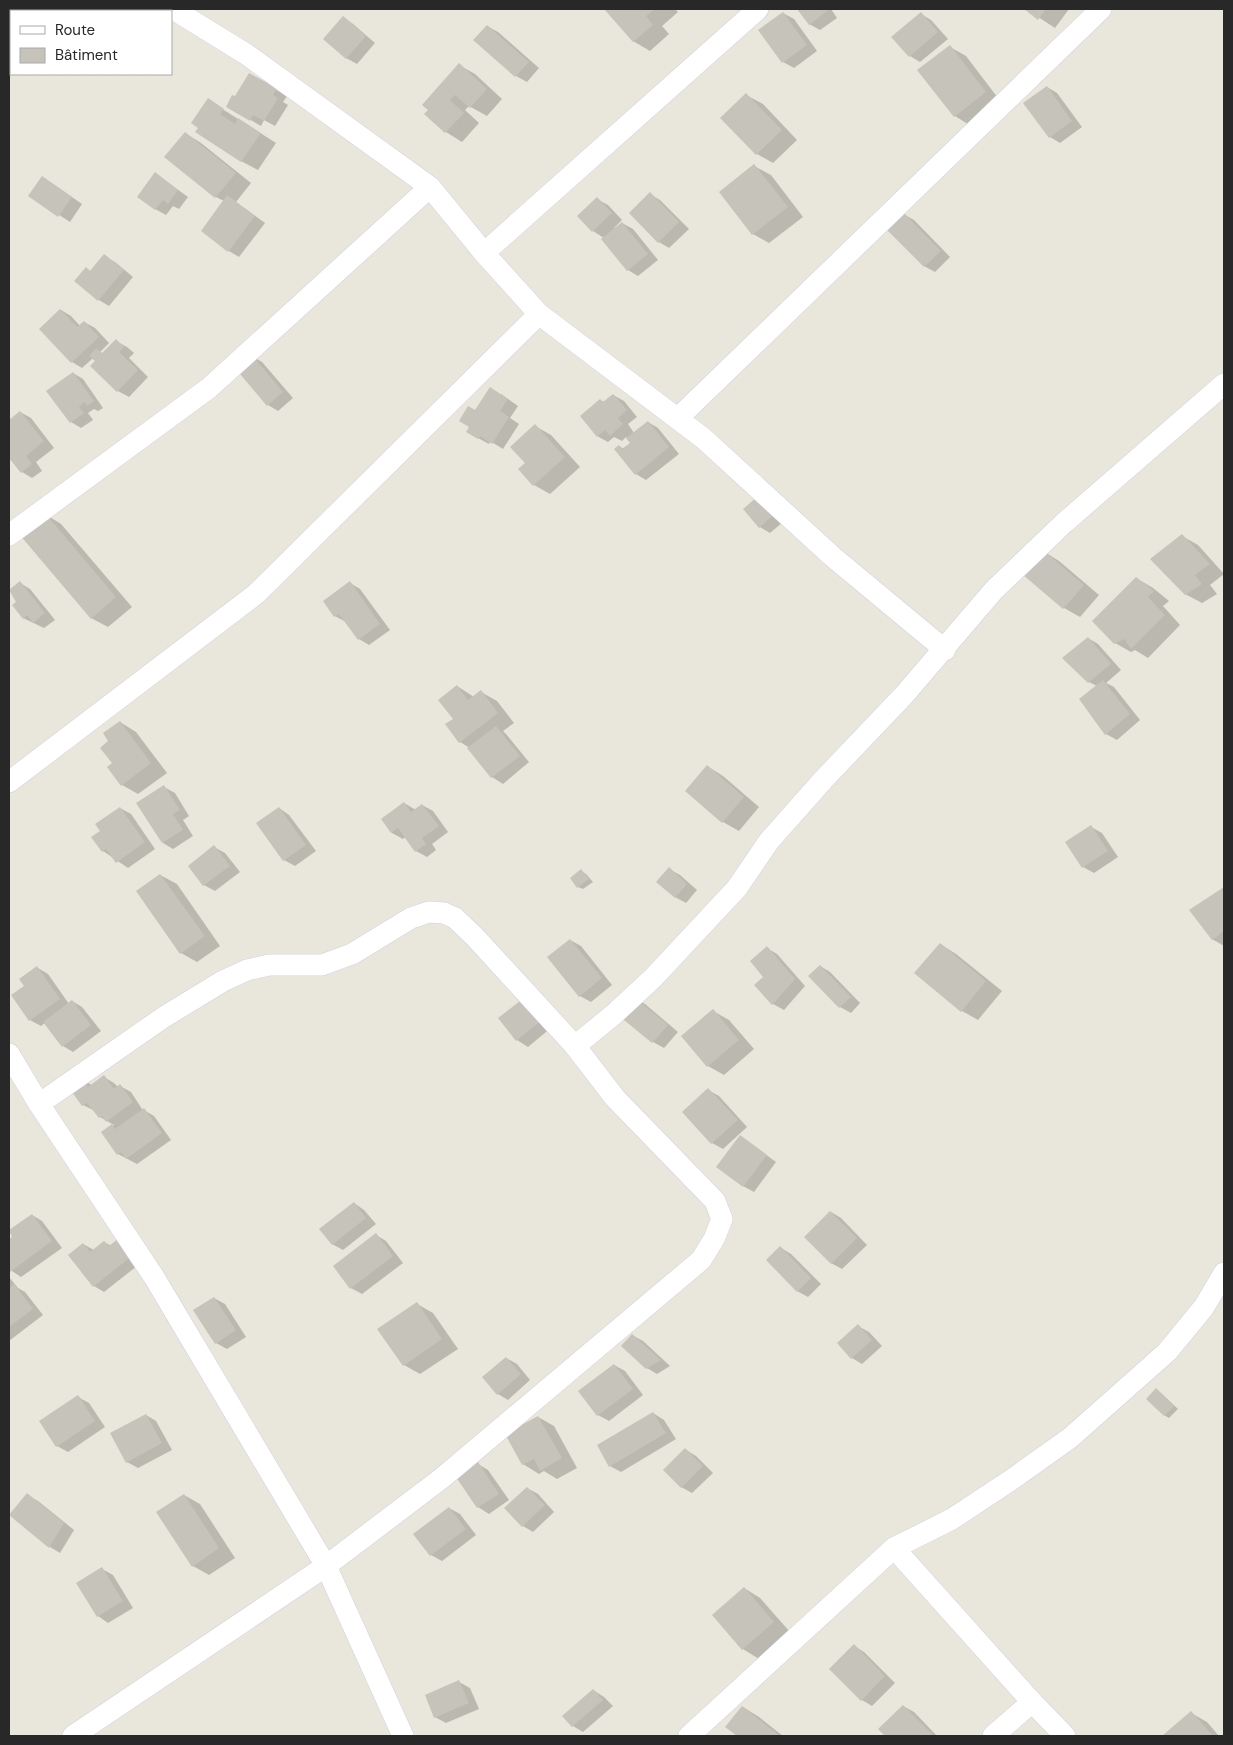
<svg xmlns="http://www.w3.org/2000/svg" width="1233" height="1745" font-family="'DM Sans',sans-serif">
<style>
.shadow{fill:#0003}
.building{fill:#c5c3ba}
.lines{fill:none;stroke-linecap:round;stroke-linejoin:round}
.minor-casing{stroke:#d2d0e0;stroke-width:22}
.minor{stroke:#fff;stroke-width:21}
</style>
<rect width="100%" height="100%" fill="#e9e7db"/>
<!-- shadow -->
<g class="shadow">
<polygon points="606,9 675,9 678,12 662,26 669,34 650,51 633,41"/>
<polygon points="799,9 831,9 837,18 820,30 809,24"/>
<polygon points="1026,9 1069,9 1055,28"/>
<polygon points="783,13 794,19 817,51 794,68 783,62"/>
<polygon points="921,14 931,20 948,39 920,62 910,56"/>
<polygon points="343,17 353,24 375,43 357,64 346,58"/>
<polygon points="487,26 498,32 539,68 527,82 516,76 475,40"/>
<polygon points="950,47 966,56 1001,102 971,126 955,116"/>
<polygon points="459,65 475,74 502,99 487,116 469,106 465,110 479,123 462,142 446,132 426,114"/>
<polygon points="249,74 287,96 283,102 288,105 275,126 264,120 261,126 227,106 236,98"/>
<polygon points="1047,87 1057,93 1082,127 1060,143 1050,137"/>
<polygon points="746,95 763,104 797,140 773,163 757,154"/>
<polygon points="208,100 276,143 258,170 241,161"/>
<polygon points="185,133 201,143 251,183 236,202 265,223 239,257 229,251 224,201 216,197"/>
<polygon points="754,166 771,175 803,217 769,243 753,234"/>
<polygon points="156,174 188,197 179,209 173,206 166,215 155,209"/>
<polygon points="53,184 82,204 70,222 30,196"/>
<polygon points="650,194 660,200 689,229 669,248 659,242"/>
<polygon points="597,199 608,205 622,220 614,228 615,229 622,223 633,229 658,260 638,276 628,270 604,238 593,231 579,216"/>
<polygon points="903,214 914,220 950,257 935,272 924,266"/>
<polygon points="104,256 115,262 133,277 109,306 99,300 86,269 91,271"/>
<polygon points="61,310 71,316 80,326 84,322 95,328 109,343 100,352 104,354 116,341 127,347 134,353 129,358 148,377 129,397 118,391 92,366 96,361 93,358 82,368 72,362 41,329"/>
<polygon points="252,356 262,362 293,398 278,411 268,405"/>
<polygon points="73,373 83,379 103,408 98,411 94,409 88,413 93,420 81,428 71,422"/>
<polygon points="501,394 518,406 510,418 519,424 503,449 490,441 489,444 478,438"/>
<polygon points="613,395 624,401 637,417 628,424 634,433 648,422 658,428 679,454 646,480 636,474 619,446 624,449 631,443 626,437 622,441 614,437 608,442 597,436 600,400 604,402"/>
<polygon points="20,412 31,418 54,448 36,462 42,471 32,478 22,472 9,456 9,421"/>
<polygon points="535,426 551,435 580,467 550,494 534,485"/>
<polygon points="757,498 783,522 770,533 760,527"/>
<polygon points="45,514 61,524 132,607 108,627 91,618"/>
<polygon points="1182,536 1198,545 1224,574 1210,585 1217,594 1202,603 1185,594"/>
<polygon points="1043,551 1059,561 1099,595 1080,617 1064,608"/>
<polygon points="1136,578 1153,588 1169,601 1163,606 1180,625 1148,658 1135,650 1131,652 1115,643"/>
<polygon points="20,583 30,589 55,620 44,628 23,618 18,602 10,591"/>
<polygon points="350,583 360,589 390,630 369,645 359,639 346,622 335,616"/>
<polygon points="1088,638 1098,644 1121,670 1106,683 1114,687 1140,720 1117,740 1106,734 1081,699 1097,686 1089,682"/>
<polygon points="457,686 474,697 481,692 497,701 514,723 503,731 506,734 529,762 503,784 492,777 469,749 470,748 460,742 454,719"/>
<polygon points="120,722 136,732 167,773 138,794 122,785 113,764 110,741"/>
<polygon points="707,766 723,776 759,807 739,831 723,822"/>
<polygon points="164,787 175,793 189,816 183,820 193,836 173,849 163,843"/>
<polygon points="404,803 416,810 422,805 433,811 448,832 432,844 436,850 427,857 416,851 406,836 403,839 392,833 383,819"/>
<polygon points="120,808 131,814 155,849 128,868 103,851 102,831"/>
<polygon points="279,808 289,815 316,851 295,866 284,860 258,823"/>
<polygon points="1091,827 1102,833 1118,857 1094,873 1083,867"/>
<polygon points="214,847 225,853 240,872 215,891 204,885 189,866"/>
<polygon points="669,869 680,875 697,890 686,903 675,897"/>
<polygon points="581,871 586,874 593,882 583,889 578,887"/>
<polygon points="160,875 177,884 220,946 197,962 181,953"/>
<polygon points="1224,889 1224,946 1212,939 1191,910"/>
<polygon points="570,940 581,946 612,985 591,1002 580,996"/>
<polygon points="940,944 956,954 1002,991 978,1020 962,1011"/>
<polygon points="767,948 777,954 805,986 784,1010 773,1004 756,985 765,977"/>
<polygon points="820,966 830,972 860,1003 851,1013 840,1007 810,976"/>
<polygon points="38,968 48,974 69,1004 72,1001 82,1007 101,1031 73,1052 63,1046 45,1023 41,1026 30,1020 25,986"/>
<polygon points="634,998 645,1004 678,1032 664,1048 653,1042 620,1015"/>
<polygon points="524,999 552,1027 528,1047 517,1040 500,1019"/>
<polygon points="713,1011 729,1020 754,1049 724,1075 708,1066"/>
<polygon points="104,1077 114,1083 118,1087 120,1086 131,1092 142,1109 154,1116 171,1140 137,1164 118,1154 102,1133 114,1125 100,1117 95,1111 83,1105 82,1080 92,1085"/>
<polygon points="708,1090 719,1096 747,1127 723,1149 712,1143 684,1112"/>
<polygon points="750,1143 776,1162 754,1192 743,1186"/>
<polygon points="354,1203 364,1210 376,1224 343,1250 332,1244"/>
<polygon points="831,1212 841,1218 867,1245 842,1269 831,1263"/>
<polygon points="32,1215 42,1221 62,1248 21,1277 9,1269 9,1240 13,1237 9,1231"/>
<polygon points="376,1235 386,1241 403,1263 362,1294 351,1288 335,1266"/>
<polygon points="104,1242 142,1262 104,1292 94,1286 83,1244 94,1250"/>
<polygon points="781,1248 791,1254 821,1284 808,1297 797,1291"/>
<polygon points="9,1277 18,1288 25,1292 43,1315 9,1341"/>
<polygon points="214,1298 225,1304 246,1337 227,1349 216,1343"/>
<polygon points="417,1304 433,1313 458,1349 420,1374 404,1365"/>
<polygon points="858,1326 869,1332 882,1346 862,1364 852,1358"/>
<polygon points="632,1335 643,1341 670,1366 657,1374 647,1368"/>
<polygon points="506,1358 517,1364 530,1380 508,1400 498,1394"/>
<polygon points="614,1365 625,1371 643,1395 609,1421 598,1415 580,1391"/>
<polygon points="1161,1393 1178,1409 1169,1418 1164,1415"/>
<polygon points="78,1397 89,1403 105,1427 68,1452 57,1446"/>
<polygon points="653,1413 664,1420 676,1439 621,1472 610,1466"/>
<polygon points="146,1415 156,1421 172,1450 138,1468 127,1462"/>
<polygon points="538,1417 554,1426 577,1468 557,1479 544,1471 539,1474 523,1464"/>
<polygon points="686,1450 696,1456 713,1473 692,1493 681,1487"/>
<polygon points="478,1464 488,1470 509,1500 489,1514 478,1507 458,1477"/>
<polygon points="527,1488 538,1494 554,1512 533,1532 523,1526"/>
<polygon points="27,1495 38,1501 74,1530 60,1553 50,1547"/>
<polygon points="184,1495 200,1504 235,1558 209,1575 193,1566"/>
<polygon points="449,1508 460,1514 476,1535 442,1561 431,1555 415,1534"/>
<polygon points="102,1569 113,1575 133,1608 108,1623 98,1616"/>
<polygon points="744,1588 760,1598 790,1632 759,1659 743,1649 713,1615"/>
<polygon points="854,1646 864,1652 895,1683 872,1706 862,1700 831,1669"/>
<polygon points="459,1682 470,1688 479,1709 446,1723 435,1717"/>
<polygon points="593,1690 604,1697 613,1706 583,1732 573,1726"/>
<polygon points="903,1706 914,1712 937,1736 887,1736 880,1729"/>
<polygon points="743,1707 759,1717 783,1736 739,1736 727,1727"/>
<polygon points="1191,1713 1207,1722 1219,1736 1164,1736"/>
</g>
<!-- building -->
<g class="building">
<polygon points="604,9 655,9 646,16 653,25 633,42"/>
<polygon points="797,9 826,9 827,11 809,25"/>
<polygon points="1024,9 1046,9 1038,20"/>
<polygon points="783,12 807,45 782,63 758,30"/>
<polygon points="921,12 938,32 909,57 891,37"/>
<polygon points="343,16 366,36 346,59 323,39"/>
<polygon points="487,25 529,62 515,77 473,40"/>
<polygon points="950,45 986,92 954,117 917,70"/>
<polygon points="459,63 487,89 470,108 455,95 450,100 464,113 445,133 424,114 428,110 422,105"/>
<polygon points="249,73 277,88 273,95 278,98 264,121 253,115 250,121 226,107 232,95 235,96"/>
<polygon points="1047,86 1072,121 1049,138 1023,103"/>
<polygon points="746,93 782,130 756,155 720,118"/>
<polygon points="208,98 224,109 220,114 235,124 238,118 261,133 241,162 195,132 198,128 191,123"/>
<polygon points="185,132 236,173 215,198 164,157"/>
<polygon points="754,164 788,207 752,235 719,192"/>
<polygon points="155,172 178,190 168,204 163,200 155,210 137,197"/>
<polygon points="42,176 72,197 58,217 28,196"/>
<polygon points="650,192 679,222 658,243 629,213"/>
<polygon points="227,195 255,216 228,252 201,231"/>
<polygon points="597,197 612,213 592,232 577,216"/>
<polygon points="903,212 941,251 924,267 886,229"/>
<polygon points="622,222 648,254 627,271 601,239"/>
<polygon points="104,254 124,270 98,301 74,281 86,267 90,271"/>
<polygon points="60,309 77,327 84,321 99,337 71,363 39,329"/>
<polygon points="116,339 124,347 119,352 138,370 117,392 90,366 95,361 89,356 96,348 102,353"/>
<polygon points="252,355 283,392 267,406 235,368"/>
<polygon points="73,372 94,401 87,406 84,402 79,407 84,413 70,423 46,391"/>
<polygon points="490,387 508,399 500,411 509,417 492,444 480,436 478,439 466,432 469,427 459,421 468,406 475,410"/>
<polygon points="613,394 627,410 618,418 623,424 610,436 605,430 597,437 580,416 600,399 603,402"/>
<polygon points="20,411 44,441 26,456 32,464 21,473 9,458 9,420"/>
<polygon points="648,421 669,447 635,475 614,449 619,445 622,449 630,443 626,438"/>
<polygon points="535,424 565,457 533,486 518,469 525,463 510,447"/>
<polygon points="757,497 773,515 759,528 743,509"/>
<polygon points="45,513 116,597 91,619 19,534"/>
<polygon points="1182,534 1210,564 1195,575 1202,584 1185,595 1150,559"/>
<polygon points="1043,550 1084,585 1063,609 1022,574"/>
<polygon points="1136,577 1154,591 1148,597 1165,615 1131,649 1124,639 1114,644 1092,621"/>
<polygon points="20,581 45,613 33,623 27,615 23,619 12,605 16,602 9,590"/>
<polygon points="350,581 380,624 358,640 339,614 334,617 323,601"/>
<polygon points="1088,637 1111,664 1088,683 1062,658"/>
<polygon points="1103,680 1130,714 1105,735 1079,699"/>
<polygon points="457,685 468,700 481,690 498,713 459,743 445,724 453,719 438,700"/>
<polygon points="120,721 151,763 121,786 107,767 112,763 100,748 108,741 103,733"/>
<polygon points="496,726 520,756 491,778 467,748"/>
<polygon points="707,765 744,797 722,823 685,791"/>
<polygon points="164,785 180,810 173,814 183,830 162,843 136,803"/>
<polygon points="404,802 411,812 422,804 439,826 422,838 426,844 415,852 398,828 391,833 381,819"/>
<polygon points="120,807 145,842 116,863 106,849 102,852 91,837 100,831 95,824"/>
<polygon points="279,807 306,845 283,861 256,823"/>
<polygon points="1091,825 1108,851 1082,868 1065,842"/>
<polygon points="214,845 230,866 203,886 188,866"/>
<polygon points="669,867 687,884 675,898 656,882"/>
<polygon points="581,869 589,879 577,888 570,878"/>
<polygon points="160,874 205,936 180,954 136,891"/>
<polygon points="1224,887 1224,931 1212,940 1189,910"/>
<polygon points="570,939 602,978 579,997 547,957"/>
<polygon points="940,943 986,981 961,1012 914,973"/>
<polygon points="767,946 795,979 772,1005 754,985 763,977 750,961"/>
<polygon points="820,965 851,997 839,1008 808,976"/>
<polygon points="37,966 60,999 29,1021 11,995 24,986 19,979"/>
<polygon points="634,997 668,1025 652,1043 618,1015"/>
<polygon points="524,998 542,1020 516,1041 498,1018"/>
<polygon points="72,1000 91,1025 62,1047 43,1022"/>
<polygon points="713,1009 739,1040 707,1067 681,1036"/>
<polygon points="104,1075 114,1089 120,1084 133,1102 106,1122 102,1116 99,1118 87,1103 82,1106 69,1088 82,1078 88,1087"/>
<polygon points="708,1088 738,1120 711,1144 682,1112"/>
<polygon points="144,1108 162,1133 126,1159 121,1152 117,1155 101,1132 112,1124 115,1129"/>
<polygon points="740,1135 767,1155 743,1187 716,1167"/>
<polygon points="354,1202 366,1218 332,1245 319,1229"/>
<polygon points="830,1211 857,1238 831,1264 804,1237"/>
<polygon points="32,1214 52,1241 10,1272 9,1239 12,1237 9,1230"/>
<polygon points="376,1233 393,1256 350,1289 333,1266"/>
<polygon points="119,1238 132,1256 93,1287 68,1255 83,1243 90,1252 104,1241 109,1246"/>
<polygon points="780,1246 811,1278 797,1292 766,1260"/>
<polygon points="14,1284 33,1309 9,1327 9,1289"/>
<polygon points="214,1297 236,1330 215,1344 193,1310"/>
<polygon points="417,1302 442,1339 403,1366 377,1329"/>
<polygon points="858,1324 872,1340 851,1359 837,1343"/>
<polygon points="632,1334 661,1360 646,1369 621,1346"/>
<polygon points="506,1357 521,1374 497,1395 482,1377"/>
<polygon points="614,1364 633,1389 597,1416 578,1391"/>
<polygon points="1156,1388 1174,1406 1164,1416 1146,1399"/>
<polygon points="78,1395 95,1421 56,1447 39,1421"/>
<polygon points="653,1412 666,1433 609,1467 597,1445"/>
<polygon points="146,1414 162,1443 126,1463 110,1433"/>
<polygon points="538,1416 562,1458 540,1471 534,1459 522,1465 505,1434"/>
<polygon points="685,1448 703,1466 681,1488 663,1470"/>
<polygon points="478,1462 499,1494 477,1508 456,1477"/>
<polygon points="527,1487 545,1505 522,1527 504,1508"/>
<polygon points="27,1493 64,1523 49,1548 9,1515"/>
<polygon points="184,1494 219,1548 192,1567 156,1512"/>
<polygon points="449,1507 466,1529 430,1556 413,1534"/>
<polygon points="102,1567 123,1601 97,1617 76,1583"/>
<polygon points="744,1587 774,1622 742,1650 712,1615"/>
<polygon points="854,1644 885,1676 861,1701 829,1669"/>
<polygon points="459,1680 469,1703 434,1718 425,1695"/>
<polygon points="593,1689 603,1700 572,1727 562,1716"/>
<polygon points="903,1705 934,1736 885,1736 878,1729"/>
<polygon points="742,1706 780,1736 737,1736 725,1727"/>
<polygon points="1191,1711 1213,1736 1162,1736"/>
</g>
<g class="lines">
<defs>
<g id="minor">
<polyline points="173,9 246,54 430,187 484,253 539,314 703,438 833,557 945,650"/>
<polyline points="484,253 758,9"/>
<polyline points="678,418 1101,9"/>
<polyline points="9,535 209,388 430,187"/>
<polyline points="9,782 256,594 539,314"/>
<polyline points="575,1046 613,1015 653,978 737,888 769,841 824,779 904,695 994,590 1064,523 1224,384"/>
<polyline points="9,1054 39,1104 154,1277 326,1566 403,1736"/>
<polyline points="39,1104 164,1017 223,981 247,970 269,965 322,965 352,954 411,918 429,912 444,913 455,918 474,936 575,1046 615,1098 715,1201 722,1219 714,1239 701,1260 442,1478 326,1566 73,1736"/>
<polyline points="894,1548 1032,1702 1065,1736"/>
<polyline points="689,1736 894,1548 952,1519 1011,1480 1070,1438 1167,1352 1204,1307 1224,1273"/>
<polyline points="993,1736 1032,1702"/>
</g>
</defs>
<!-- minor casing -->
<use href="#minor" class="minor-casing"/>
<!-- minor -->
<use href="#minor" class="minor"/>
</g>
<!-- border -->
<rect width="1233" height="1745" fill="none" stroke="#282828" stroke-width="20"/>
<!-- legend -->
<rect x="10" y="10" width="162" height="65" fill="#ffffff" stroke="#a9a9a9"/>
<rect x="20" y="26" width="25" height="8" fill="#ffffff" stroke="#a9a9a9"/>
<text x="55" y="35" font-size="15" fill="#282828">Route</text>
<rect x="20" y="48" width="25" height="15" fill="#c5c3ba" stroke="#a9a9a9"/>
<text x="55" y="60" font-size="15" fill="#282828">Bâtiment</text>
</svg>
